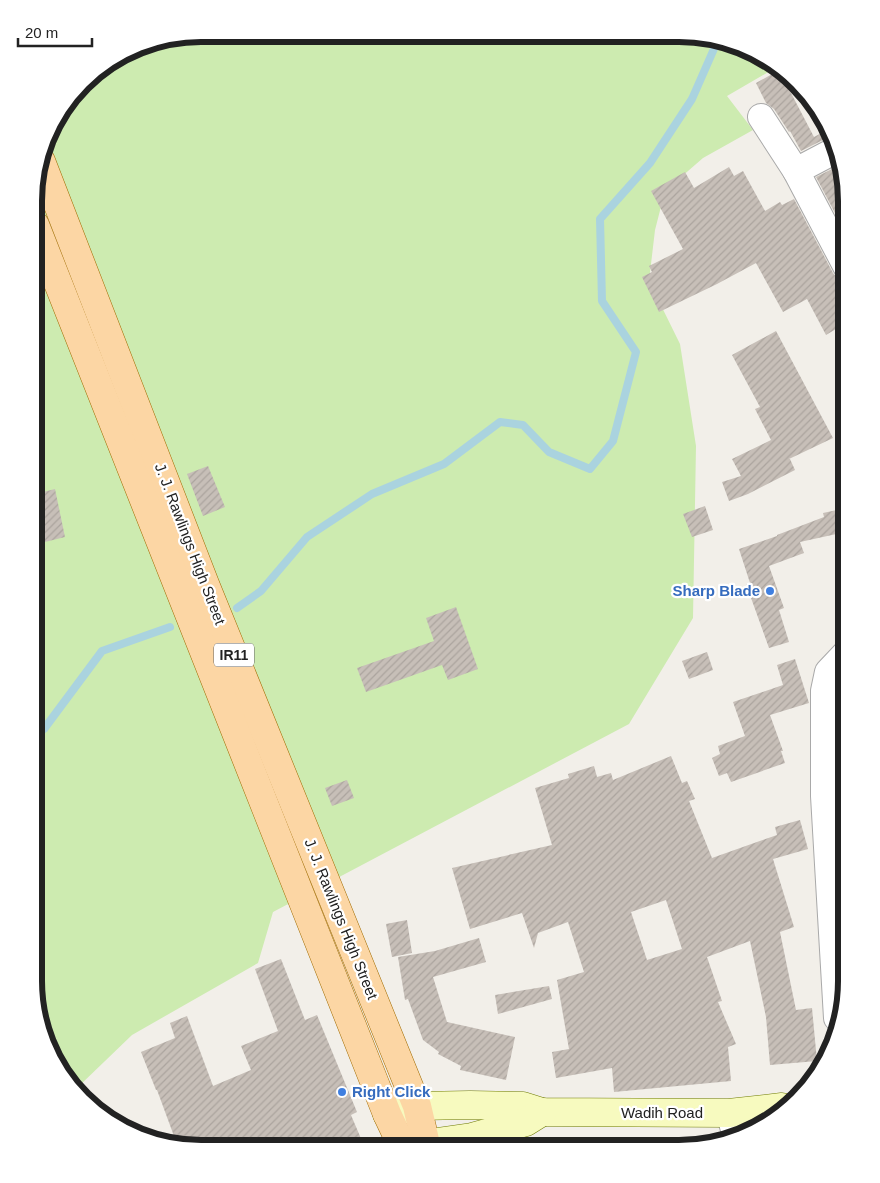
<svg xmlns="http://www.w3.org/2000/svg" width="880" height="1183" font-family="Helvetica,sans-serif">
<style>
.grass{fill:#cdebb0}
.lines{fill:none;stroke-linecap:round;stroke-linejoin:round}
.stream{stroke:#aad3df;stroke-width:8}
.building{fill:url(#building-hatch);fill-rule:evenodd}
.street-casing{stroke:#a9a9a9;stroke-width:28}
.secondary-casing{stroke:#707d05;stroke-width:29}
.primary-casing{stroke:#a06b00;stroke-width:29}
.street{stroke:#fff;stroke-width:26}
.secondary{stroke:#f7fabf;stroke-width:28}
.primary{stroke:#fcd6a4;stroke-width:28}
.shop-dot{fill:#3f7fe0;stroke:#fff;stroke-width:2}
.labels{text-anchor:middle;stroke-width:4.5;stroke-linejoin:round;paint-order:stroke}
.shield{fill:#fff;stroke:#646464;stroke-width:1}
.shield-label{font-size:14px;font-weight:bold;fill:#222}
.street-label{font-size:15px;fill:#222;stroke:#fff}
.shop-label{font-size:15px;font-weight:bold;fill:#366cbe;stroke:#fff;text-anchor:end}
.rim{fill:none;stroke:#222;stroke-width:6}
</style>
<defs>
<pattern id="building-hatch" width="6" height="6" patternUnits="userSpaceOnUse" patternTransform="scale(1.25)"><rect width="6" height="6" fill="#c7bfb8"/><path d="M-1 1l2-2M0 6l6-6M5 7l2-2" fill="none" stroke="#aba49e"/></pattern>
</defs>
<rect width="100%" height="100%" fill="#f2efe9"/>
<!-- grass -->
<polygon class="grass" points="202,34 701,35 777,67 727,96 753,130 703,158 665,191 655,230 649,281 680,344 696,446 693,618 629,724 273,912 258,963 132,1035 78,1087 51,1056 34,982 35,351 39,339 42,159 56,118 91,75 147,43"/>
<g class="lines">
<!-- stream -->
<g class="stream">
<polyline points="237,608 261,591 307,537 372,494 444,464 500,422 523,425 549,452 590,469 613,441 636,352 602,301 600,219 650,163 692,99 717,42"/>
<polyline points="34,737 44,729 102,651 170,627"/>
</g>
</g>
<!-- building -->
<g class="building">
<polygon points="781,69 796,87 790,91 814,137 829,129 831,137 827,138 801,151 790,131 789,132 774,109 766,103 756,83"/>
<polygon points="838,166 846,201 846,234 816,177"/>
<polygon points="729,167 734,176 743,171 765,211 780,202 782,205 794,199 833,273 838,279 846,281 846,323 826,335 807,299 783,312 756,263 717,284 659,312 642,277 652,272 649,266 683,249 651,191 685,172 694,188"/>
<polygon points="776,331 833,438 789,459 790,459 795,470 748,494 729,501 722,482 741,476 732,459 771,440 755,409 760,407 732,355"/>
<polygon points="208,466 225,507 203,516 187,474"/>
<polygon points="55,489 65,537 45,542 35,494"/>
<polygon points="705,506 713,530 692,537 683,514"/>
<polygon points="846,508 846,530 841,532 841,533 800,542 804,553 769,566 784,608 779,610 789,642 769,648 746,584 750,583 739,549 777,536 777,535 824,517 823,513"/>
<polygon points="456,607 478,669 448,680 442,665 366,692 357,668 434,641 426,618"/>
<polygon points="707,652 713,670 689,679 682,661"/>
<polygon points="795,659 809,703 770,715 783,751 781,751 785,763 731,782 727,773 719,776 712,758 720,754 718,746 745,736 733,702 783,685 777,665"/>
<path d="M671,756L682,783L687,781L695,799L689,801L712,858L777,835L775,827L800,820L808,849L773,859L794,927L780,932L796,1010L812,1008L817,1061L770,1065L766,1017L750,941L707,957L722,1001L718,1002L736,1044L728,1047L731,1081L614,1092L612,1068L556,1078L552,1052L569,1049L557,980L584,972L568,922L538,933L534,948L522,913L470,929L452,868L552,845L535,788L569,778L568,774L594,766L597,777L611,773L613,780ZM666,900L682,949L647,960L631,912Z"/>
<polygon points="347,780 354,798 332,806 325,788"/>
<polygon points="407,920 412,953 392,957 386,924"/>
<polygon points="479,938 486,962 433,977 447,1022 515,1037 506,1080 460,1070 461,1066 438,1054 439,1052 423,1040 408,999 405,1000 398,957 435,951"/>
<polygon points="281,959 305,1020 317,1015 357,1112 351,1115 365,1148 178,1147 157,1090 156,1090 141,1052 175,1038 170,1023 187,1016 213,1086 251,1070 241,1046 278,1031 255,969"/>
<polygon points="549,986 552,999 498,1014 495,995"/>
</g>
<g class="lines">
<defs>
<g id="street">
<polyline points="761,117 796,171 846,266"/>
<polyline points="796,171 834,151"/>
<polyline points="837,1018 824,796 824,691 828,672 846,653"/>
<polyline points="729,1113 736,1136"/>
</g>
<g id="secondary">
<polyline points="387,1114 417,1106 470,1105 523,1106 542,1112 729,1113 782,1107"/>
<polyline points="402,1147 472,1137 526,1122 542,1112"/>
</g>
<g id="primary">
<polyline points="41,161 205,584 417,1106 427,1149"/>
<polyline points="35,225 387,1114 403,1148"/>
</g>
</defs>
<!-- street casing -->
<use href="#street" class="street-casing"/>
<!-- secondary casing -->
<use href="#secondary" class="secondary-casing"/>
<!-- primary casing -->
<use href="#primary" class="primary-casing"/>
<!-- street -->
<use href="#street" class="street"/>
<!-- secondary -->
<use href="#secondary" class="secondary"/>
<!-- primary -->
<use href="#primary" class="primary"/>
</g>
<!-- markers -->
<g class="shop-dot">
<circle cx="770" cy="591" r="5"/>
<circle cx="342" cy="1092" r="5"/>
</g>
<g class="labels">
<!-- shield labels -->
<rect class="shield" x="214" y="643.5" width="40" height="23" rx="4"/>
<g class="shield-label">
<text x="234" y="660">IR11</text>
</g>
<!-- street labels -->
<g class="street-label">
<text transform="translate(190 544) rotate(69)" y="5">J. J. Rawlings High Street</text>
<text transform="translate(341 919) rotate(68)" y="5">J. J. Rawlings High Street</text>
<text x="662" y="1118">Wadih Road</text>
</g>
<!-- shop labels -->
<g class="shop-label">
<text x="760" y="596">Sharp Blade</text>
<text x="352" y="1097" text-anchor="start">Right Click</text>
</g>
</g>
<!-- crop -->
<path d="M0 0H880V1183H0ZM201 42H679A159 159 0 0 1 838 201V981A159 159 0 0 1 679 1140H201A159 159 0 0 1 42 981V201A159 159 0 0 1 201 42Z" fill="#fff" fill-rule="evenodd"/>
<path class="rim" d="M201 42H679A159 159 0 0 1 838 201V981A159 159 0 0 1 679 1140H201A159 159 0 0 1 42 981V201A159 159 0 0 1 201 42Z"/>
<!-- scale -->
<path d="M18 38v8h74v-8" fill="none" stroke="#222222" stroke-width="2.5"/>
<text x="25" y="38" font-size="15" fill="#222222" stroke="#ffffff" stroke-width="4" paint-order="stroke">20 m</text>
</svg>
